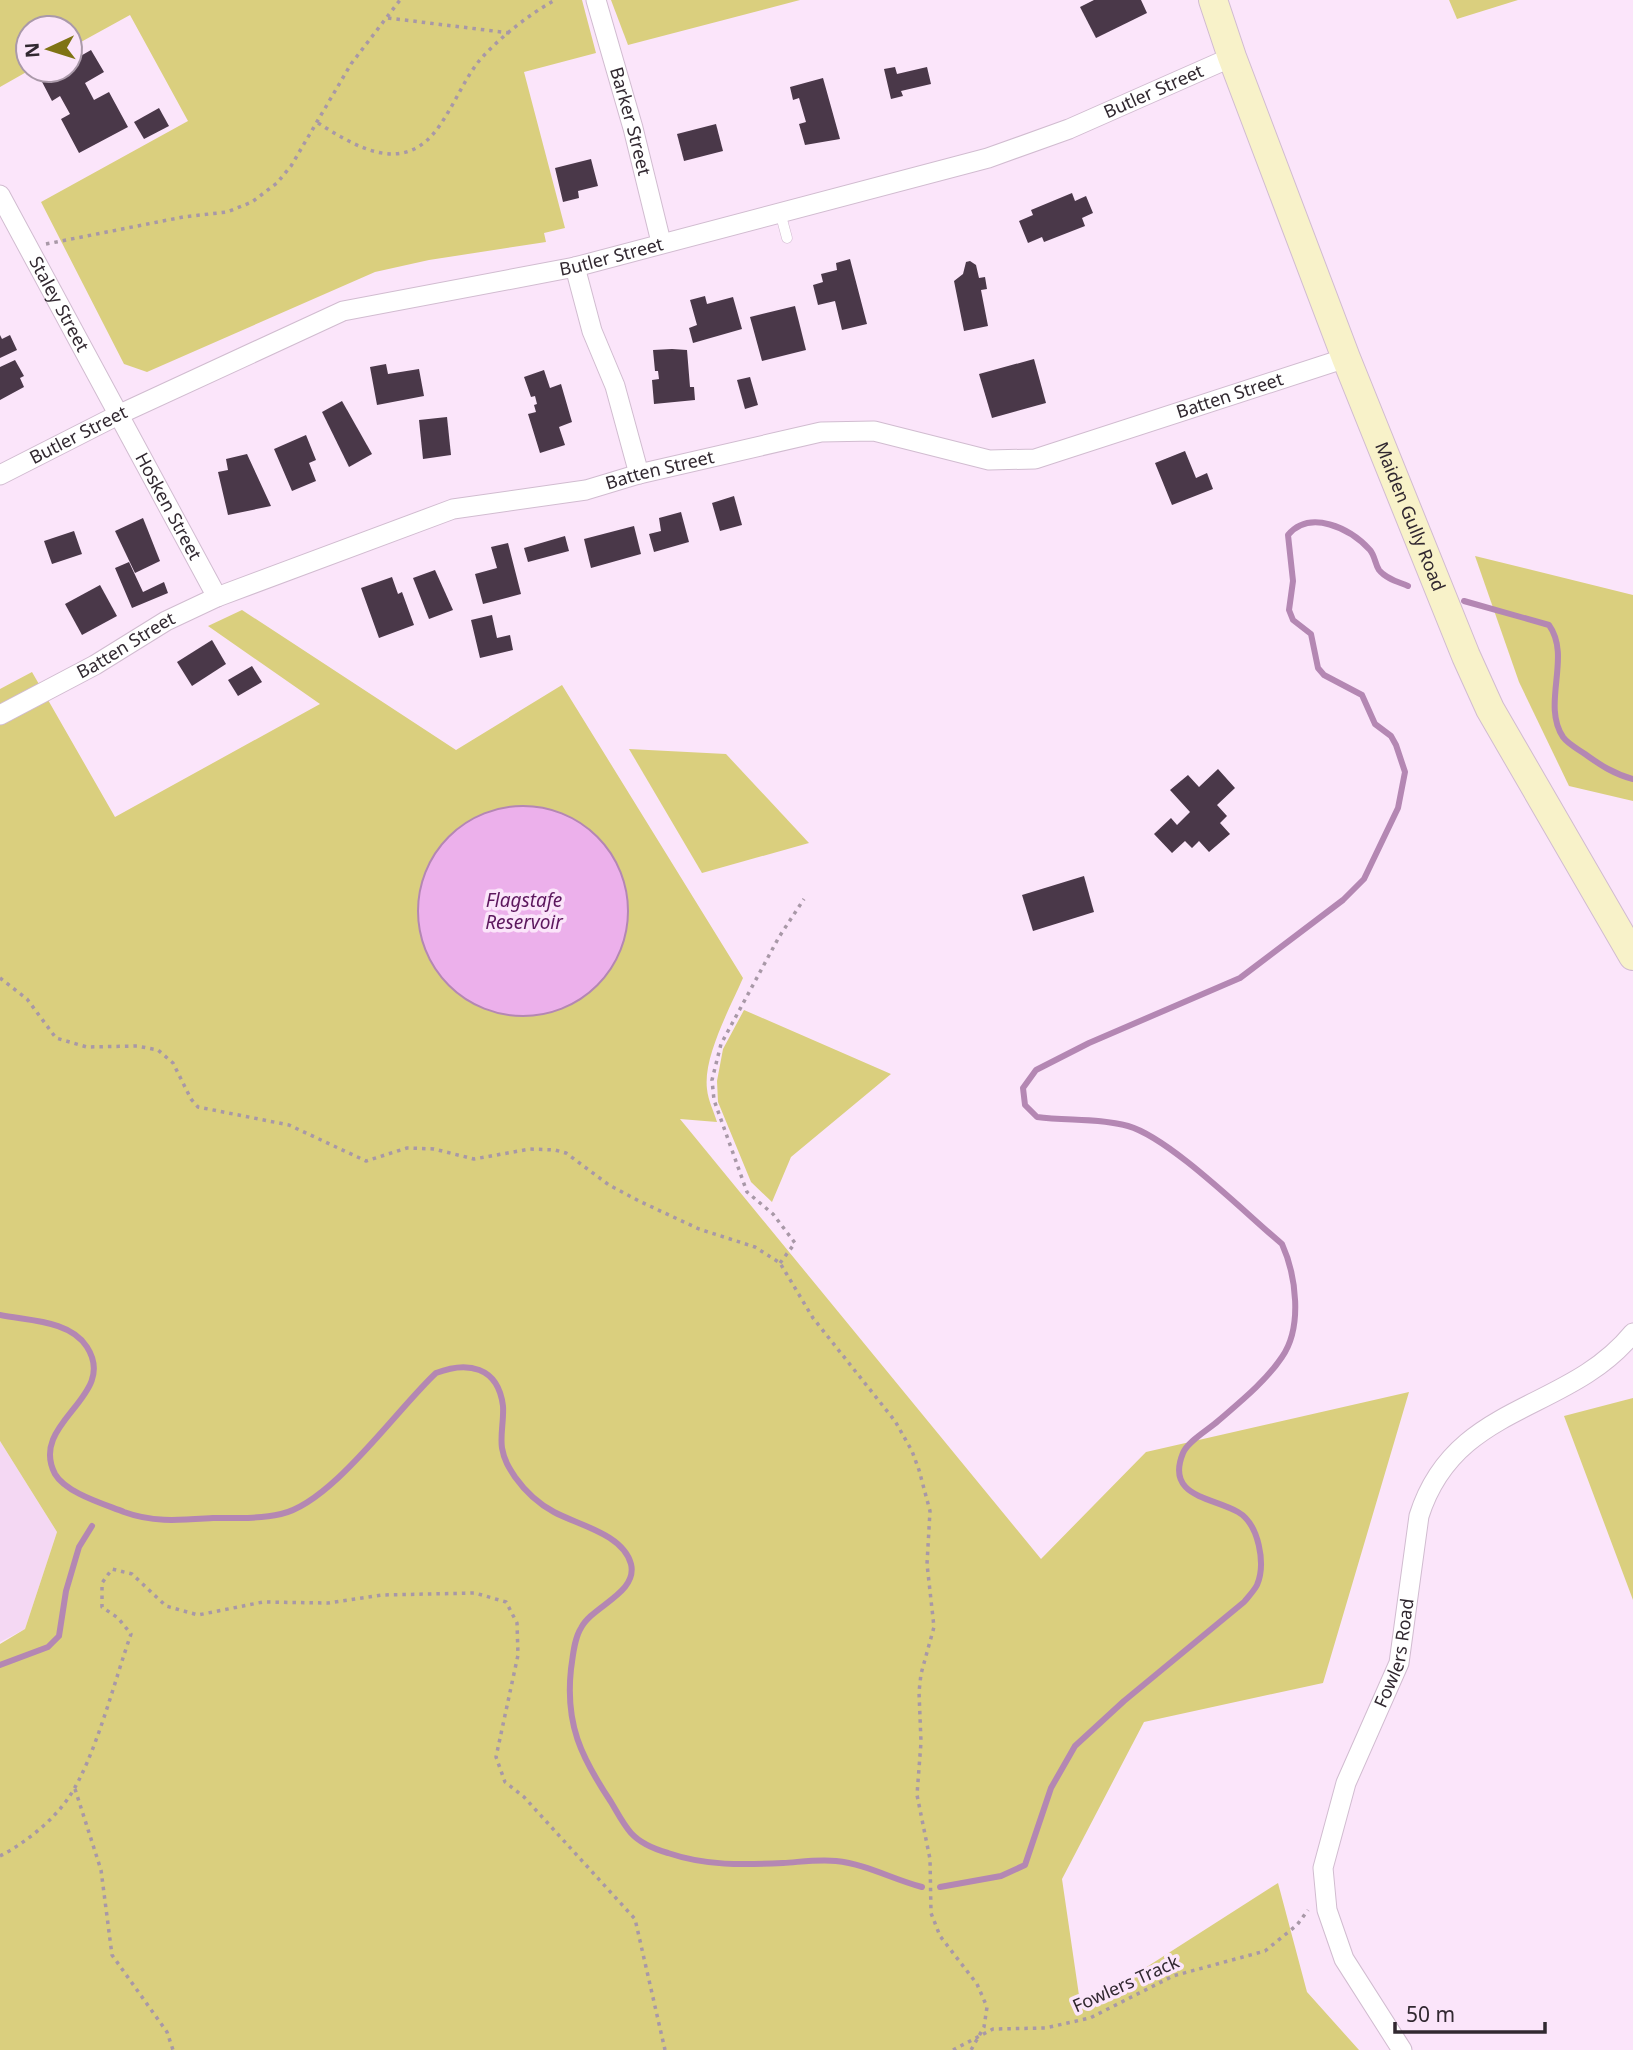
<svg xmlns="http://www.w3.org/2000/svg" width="1633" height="2050" font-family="'Noto Sans',sans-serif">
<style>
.built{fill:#f4d8f3}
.green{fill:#dacf7e}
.water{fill:#ecb0eb;stroke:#b487b3;stroke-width:2}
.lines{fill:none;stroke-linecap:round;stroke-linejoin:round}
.stream{stroke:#b487b3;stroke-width:6}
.building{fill:#4a3849}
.lane-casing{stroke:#d1bcd0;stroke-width:11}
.street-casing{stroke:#d1bcd0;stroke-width:21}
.secondary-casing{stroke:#d1bcd0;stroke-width:30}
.path{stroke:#a898a7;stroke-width:3.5;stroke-dasharray:3.5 5;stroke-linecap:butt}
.lane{stroke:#fff;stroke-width:10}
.street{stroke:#fff;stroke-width:19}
.secondary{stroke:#f8f2c9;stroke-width:28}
.labels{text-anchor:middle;stroke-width:7;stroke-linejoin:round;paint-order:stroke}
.street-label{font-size:18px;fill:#312830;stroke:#fbe5fa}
.water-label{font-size:19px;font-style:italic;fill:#5c175d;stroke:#fbe5fa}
</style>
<rect width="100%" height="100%" fill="#fbe5fa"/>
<!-- built -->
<polygon class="built" points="0,1441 57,1532 25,1629 0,1642"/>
<!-- green -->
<g class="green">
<polygon points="0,0 582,0 596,53 524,72 565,228 544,233 546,242 429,260 375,272 147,372 124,364 41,202 188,121 130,15 70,48 70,28 28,28 30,70 0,87"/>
<polygon points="611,0 800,0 628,45"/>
<polygon points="1449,0 1518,0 1457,19"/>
<polygon points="1475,556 1633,595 1633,801 1569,786 1519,682"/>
<path d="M242,610L456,750L562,685L743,978C730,1008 703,1057 707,1089C708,1100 714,1112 717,1122L680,1119L1041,1559L1146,1452L1409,1392L1323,1683L1144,1722L1062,1879L1081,2009L1278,1883L1307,1992L1359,2050H0V1644L25,1629L57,1532L0,1441V689L32,672L115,817L320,704L208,626Z"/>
<polygon points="629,749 726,754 809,843 702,873"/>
<polygon points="744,1010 891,1074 791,1157 772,1202 751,1182 718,1102 717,1081 723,1049"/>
<polygon points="1633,1398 1633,1600 1564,1416"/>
</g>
<!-- water -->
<circle class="water" cx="523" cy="911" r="105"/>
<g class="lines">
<!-- stream -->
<g class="stream">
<path d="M1464,601L1549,625C1572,657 1541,704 1563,737C1568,744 1578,749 1585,754C1600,765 1614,774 1633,779"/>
<path d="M0,1315C28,1321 70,1320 87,1347C119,1397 28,1422 55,1474C66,1493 104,1504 124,1512C154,1523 181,1520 213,1518C236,1518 259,1519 281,1514C332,1503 397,1409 436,1373C467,1361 498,1366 503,1406C504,1420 500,1435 502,1448C504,1460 509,1468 515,1477C525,1491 539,1504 554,1512C578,1525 623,1534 631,1564C638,1593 592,1606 581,1628C574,1639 573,1656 571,1669C565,1724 581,1757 611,1802C617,1812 623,1824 631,1833C641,1844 654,1849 668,1853C706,1866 743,1865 783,1863C800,1862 819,1859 836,1861C866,1864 892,1879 922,1887"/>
<polyline points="0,1665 48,1647 59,1636 66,1591 79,1547 92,1526"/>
<path d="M940,1887L1001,1876L1025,1865L1051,1788L1075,1746L1124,1701L1244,1602C1248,1597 1254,1591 1257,1585C1266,1564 1259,1524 1238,1512C1212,1497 1165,1497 1183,1453C1188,1441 1208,1430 1218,1421C1240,1402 1266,1381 1282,1357C1303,1327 1296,1275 1282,1244C1245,1213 1170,1138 1128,1126C1099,1118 1067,1121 1037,1117L1025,1105L1023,1088L1036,1070L1089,1043L1240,978L1343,900L1364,879L1398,808L1405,772L1396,745L1391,736L1375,724L1362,695L1324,675L1318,668L1311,634L1293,620L1289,610L1293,581L1288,535C1310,509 1350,528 1370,550C1375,556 1375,564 1379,570C1386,579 1399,582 1408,586"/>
</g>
</g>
<!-- building -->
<g class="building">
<polygon points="1094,0 1141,0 1147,13 1096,38 1080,7"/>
<polygon points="91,50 104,72 85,83 94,100 109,92 128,127 79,153 61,119 70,114 60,96 52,101 40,78 55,70 70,70 70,62"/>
<polygon points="895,67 897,74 927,67 931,84 901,91 903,96 891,99 884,69"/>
<polygon points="823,78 840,139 805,145 799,124 806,122 799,98 793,100 790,87"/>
<polygon points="159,108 169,126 144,139 134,122"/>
<polygon points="716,124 723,151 684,161 677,134"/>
<polygon points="591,159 598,186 578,191 579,198 563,202 555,168"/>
<polygon points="1072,193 1075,201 1086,196 1093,213 1082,218 1085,226 1044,242 1042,237 1028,243 1019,221 1033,215 1031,210"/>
<polygon points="850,259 867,324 842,330 835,301 818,305 813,285 823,282 821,274 837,270 836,263"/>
<polygon points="970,261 976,265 979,278 985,277 987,289 981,290 988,326 964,331 954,281 963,274 966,262"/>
<polygon points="705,296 707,304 733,297 742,329 693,343 689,328 697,325 690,300"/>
<polygon points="795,306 806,350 762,361 750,317"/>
<polygon points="0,335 2,339 10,335 17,350 0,358"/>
<polygon points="672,349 687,350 690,387 694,387 695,400 654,404 652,380 659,379 658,371 655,371 653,350"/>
<polygon points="1034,359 1046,403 992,418 979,374"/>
<polygon points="15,360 24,376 20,378 24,387 0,400 0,367"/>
<polygon points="386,364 388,374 419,369 424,396 377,405 370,367"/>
<polygon points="544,370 550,388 561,384 572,422 559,427 565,445 540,453 528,414 536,412 534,405 537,404 535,396 531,397 524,377"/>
<polygon points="750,377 758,405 745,409 737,380"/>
<polygon points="342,401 372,454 349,467 322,412"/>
<polygon points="447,417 451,455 423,459 419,420"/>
<polygon points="306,435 316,460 309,463 316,481 292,491 274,449"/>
<polygon points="1185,451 1196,478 1207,473 1213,489 1172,505 1155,463"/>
<polygon points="247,454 271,506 228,515 218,472 228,470 226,459"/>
<polygon points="734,496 742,525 720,531 712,503"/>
<polygon points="681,512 689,542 654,552 649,534 661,531 659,518"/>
<polygon points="143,518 160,561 135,573 115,531"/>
<polygon points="634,526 641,554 591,568 584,539"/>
<polygon points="74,531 82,554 52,564 44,541"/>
<polygon points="565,536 569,551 528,562 524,548"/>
<polygon points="508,543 521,594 483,604 475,574 497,568 491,547"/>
<polygon points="129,562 143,592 164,582 168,593 132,608 115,568"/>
<polygon points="435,570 453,610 429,619 413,578"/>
<polygon points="392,577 398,594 402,592 414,625 379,638 361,588"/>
<polygon points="100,585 117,616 82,635 65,604"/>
<polygon points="492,615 497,638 510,635 513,650 480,658 471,620"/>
<polygon points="212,640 226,664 192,686 177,662"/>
<polygon points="252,666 262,682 238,696 228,680"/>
<polygon points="1218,769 1235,788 1217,805 1227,816 1220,823 1230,834 1209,852 1199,841 1192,848 1185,841 1172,853 1154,834 1171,818 1177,825 1190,812 1170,790 1188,775 1199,787"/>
<polygon points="1084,876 1094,912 1033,931 1022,895"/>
</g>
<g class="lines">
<defs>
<polyline id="lane" points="780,212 787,238"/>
<g id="street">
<path id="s1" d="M596,0L633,128L661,242"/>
<path id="s2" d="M0,195L217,597"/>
<polyline points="575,267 592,331 615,386 639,474"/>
<path id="s3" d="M0,475L120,414L343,311L575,267L988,158L1069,129L1232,57"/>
<path id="s4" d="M0,715L95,665L166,621L217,597L453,509L586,490L639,474L821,432L874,431L989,460L1035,459L1346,358"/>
<path id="s5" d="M1402,2050L1344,1959L1327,1910L1323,1868L1346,1783L1399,1663L1419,1516C1455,1402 1567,1414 1633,1333"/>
</g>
<g id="secondary">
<path id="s6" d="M1213,0L1232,57L1346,358L1466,656L1490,709L1633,956"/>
</g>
</defs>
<!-- lane casing -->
<use href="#lane" class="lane-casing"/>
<!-- street casing -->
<use href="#street" class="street-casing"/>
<!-- secondary casing -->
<use href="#secondary" class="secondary-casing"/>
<!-- path -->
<g class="path">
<polyline points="388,18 510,33"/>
<path d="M318,123C358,148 405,177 440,125C454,105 464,80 479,61C499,38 528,15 555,0"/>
<polyline points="46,244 183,217 227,212 252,202 277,183 291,166 351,64 400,0"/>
<polyline points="0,978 27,999 56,1038 87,1047 137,1046 158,1050 173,1063 191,1099 198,1107 289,1125 366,1161 407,1148 434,1149 474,1159 530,1149 555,1150 566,1153 609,1185 639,1201 699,1229 755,1247 780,1263 813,1318 895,1421 912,1451 919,1470 930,1511 927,1564 934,1627 921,1674 919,1692 921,1742 917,1795 930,1859 931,1913 940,1936 977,1984 987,2007 984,2027 971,2050"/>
<polyline points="780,1263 795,1243 773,1214 747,1192 714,1100 712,1080 721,1044 779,937 804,899"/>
<polyline points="75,1789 101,1870 112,1955 167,2032 173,2050"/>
<path d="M0,1856C25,1843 53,1821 69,1797C95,1759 115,1679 131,1634L118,1618L102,1607V1583L112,1569L132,1574L166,1606L198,1615L263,1602L328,1603L382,1595L475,1593L506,1602L517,1623L518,1655L496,1757L505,1782L524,1797L635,1919L665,2050"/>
<polyline points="953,2050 993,2029 1045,2028 1090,2018 1173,1976 1265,1951 1297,1925 1308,1910"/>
</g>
<!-- lane -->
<use href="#lane" class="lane"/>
<!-- street -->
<use href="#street" class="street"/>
<!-- secondary -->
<use href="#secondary" class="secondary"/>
</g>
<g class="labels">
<!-- street labels -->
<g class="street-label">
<text dy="6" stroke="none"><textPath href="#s3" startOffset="1222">Butler Street</textPath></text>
<text dy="6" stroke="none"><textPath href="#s1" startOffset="126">Barker Street</textPath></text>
<text dy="6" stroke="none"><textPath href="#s3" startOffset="654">Butler Street</textPath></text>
<text dy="6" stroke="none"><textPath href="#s2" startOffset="124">Staley Street</textPath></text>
<text dy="6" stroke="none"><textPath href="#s4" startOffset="1298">Batten Street</textPath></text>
<text dy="6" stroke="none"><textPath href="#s3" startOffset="88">Butler Street</textPath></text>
<text dy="6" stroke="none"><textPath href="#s4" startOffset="710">Batten Street</textPath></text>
<text dy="6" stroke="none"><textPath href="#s2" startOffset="354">Hosken Street</textPath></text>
<text dy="6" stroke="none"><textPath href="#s6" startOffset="553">Maiden Gully Road</textPath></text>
<text dy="6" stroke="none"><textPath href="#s4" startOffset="144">Batten Street</textPath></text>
<text dy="6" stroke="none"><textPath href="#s5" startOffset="430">Fowlers Road</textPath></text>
<text transform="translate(1126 1984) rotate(-24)" y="6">Fowlers Track</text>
</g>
<!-- water labels -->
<g class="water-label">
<text x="524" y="907">Flagstafe<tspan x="524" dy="22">Reservoir</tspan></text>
</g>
</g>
<!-- north arrow -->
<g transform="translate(49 49) rotate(266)"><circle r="33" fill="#fbe5fa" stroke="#aa99a9" stroke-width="2"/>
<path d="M0-5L12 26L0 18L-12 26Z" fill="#7f7314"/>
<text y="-10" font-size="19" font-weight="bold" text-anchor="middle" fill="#312830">N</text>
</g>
<!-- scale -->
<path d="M1395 2022v10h150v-10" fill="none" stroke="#312830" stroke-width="3.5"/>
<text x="1406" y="2022" font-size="21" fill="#312830" stroke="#fbe5fa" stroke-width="5" paint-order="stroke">50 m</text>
</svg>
